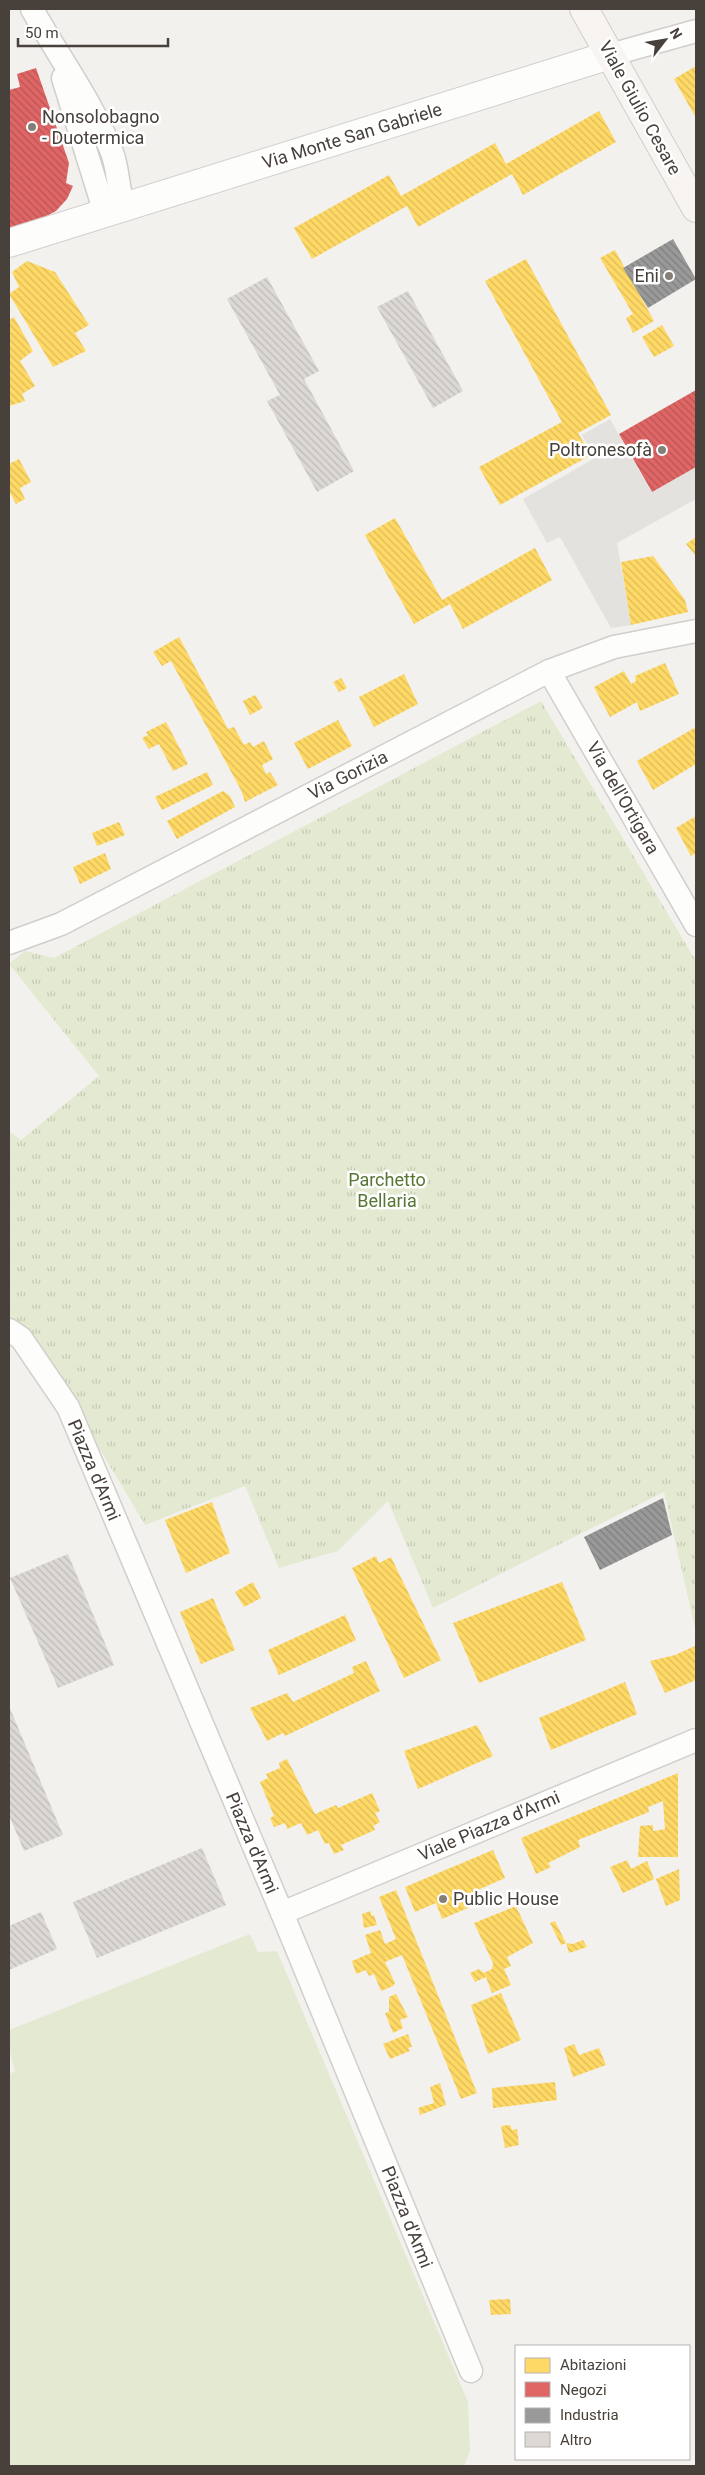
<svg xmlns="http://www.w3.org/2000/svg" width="705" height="2475" font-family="Roboto,sans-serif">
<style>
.grass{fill:#e4ead1}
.park{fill:url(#park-tufts)}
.parking{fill:#e4e2df}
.homes{fill:url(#homes-back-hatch)}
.shops{fill:url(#shops-back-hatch)}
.industry{fill:url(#industry-back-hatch)}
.building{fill:url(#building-back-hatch)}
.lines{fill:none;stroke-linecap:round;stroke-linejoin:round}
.minor-casing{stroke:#d1cecb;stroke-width:25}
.tertiary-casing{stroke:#d1cecb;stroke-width:30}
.secondary-casing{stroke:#d2cdc7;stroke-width:30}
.minor{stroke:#fdfdfc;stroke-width:22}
.tertiary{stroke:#fdfdfc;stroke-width:28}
.secondary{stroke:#f7f4f1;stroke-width:28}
.poi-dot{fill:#847e79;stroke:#fff;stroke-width:2}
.labels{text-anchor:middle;stroke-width:5;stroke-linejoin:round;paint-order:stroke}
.street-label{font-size:18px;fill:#48403a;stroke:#fff}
.poi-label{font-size:18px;fill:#48403a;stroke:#fff;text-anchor:start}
.park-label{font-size:18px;fill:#577632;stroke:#fff}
</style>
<defs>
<pattern id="park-tufts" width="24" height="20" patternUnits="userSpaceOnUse" patternTransform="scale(1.25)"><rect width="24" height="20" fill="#e4ead1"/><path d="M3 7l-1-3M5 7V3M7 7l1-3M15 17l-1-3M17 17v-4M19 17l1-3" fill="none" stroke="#c5cab4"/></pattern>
<pattern id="homes-back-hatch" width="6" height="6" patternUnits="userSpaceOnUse" patternTransform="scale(1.25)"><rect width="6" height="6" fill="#ffd966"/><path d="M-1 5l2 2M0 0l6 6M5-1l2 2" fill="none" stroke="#dcbb59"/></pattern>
<pattern id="shops-back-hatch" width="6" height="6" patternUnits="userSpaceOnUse" patternTransform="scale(1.25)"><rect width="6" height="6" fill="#e06666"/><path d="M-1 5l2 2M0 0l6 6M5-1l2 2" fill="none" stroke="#b85555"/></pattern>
<pattern id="industry-back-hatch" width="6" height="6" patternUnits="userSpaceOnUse" patternTransform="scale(1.25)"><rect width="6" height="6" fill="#999"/><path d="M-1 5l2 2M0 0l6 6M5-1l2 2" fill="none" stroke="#7f7e7e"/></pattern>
<pattern id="building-back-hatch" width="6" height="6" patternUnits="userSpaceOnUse" patternTransform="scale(1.25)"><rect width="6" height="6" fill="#dbd8d5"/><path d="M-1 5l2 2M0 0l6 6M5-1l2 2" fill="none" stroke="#bdbab8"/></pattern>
</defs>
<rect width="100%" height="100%" fill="#f3f1ee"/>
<!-- grass -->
<polygon class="grass" points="250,1934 258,1952 277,1951 468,2402 470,2451 464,2466 9,2466 9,2074 15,2071 9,2048 9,2030"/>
<!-- park -->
<polygon class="park" points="541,701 696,961 696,1633 664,1492 433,1608 388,1501 338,1551 279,1568 245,1486 145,1525 30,1332 9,1320 9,1131 21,1140 99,1076 9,964 25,951 54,958"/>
<!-- parking -->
<polygon class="parking" points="610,419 651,492 696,467 696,499 617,543 631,625 611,628 560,537 547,543 523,499 595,458 582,435"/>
<!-- homes -->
<g class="homes">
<polygon points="696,66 696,118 674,79"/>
<polygon points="599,111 616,142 523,195 512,174 418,227 407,206 312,259 294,228 389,175 401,196 495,143 506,164"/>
<polygon points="615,250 654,321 633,333 626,318 633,314 600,258"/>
<polygon points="526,259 611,415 578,433 591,455 500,505 479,467 562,422 485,281"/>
<polygon points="27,261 55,272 89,325 75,333 86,351 53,367 9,294 19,287 12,272"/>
<polygon points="14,317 33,351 20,361 35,386 22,394 25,401 9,406 9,320"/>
<polygon points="662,325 674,346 654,357 642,337"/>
<polygon points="19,459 31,482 20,488 25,499 16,504 9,491 9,464"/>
<polygon points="395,518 442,600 535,548 552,580 463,629 450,604 414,624 365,535"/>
<polygon points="696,537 696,556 686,544"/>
<polygon points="653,556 685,600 688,612 631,625 621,562"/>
<polygon points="179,637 228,729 234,727 244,745 250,742 253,747 264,741 273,759 262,765 266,774 270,772 278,785 245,802 241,790 171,661 162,666 153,652"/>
<polygon points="665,663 679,694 640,711 637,702 610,717 594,687 624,671 631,684 636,681 635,676"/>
<polygon points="404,674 418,704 374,727 359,697"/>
<polygon points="341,678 347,688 339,692 333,682"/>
<polygon points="255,695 263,708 250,715 243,701"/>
<polygon points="338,720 352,746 308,769 294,743"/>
<polygon points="166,722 188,764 173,771 159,744 149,749 142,738 148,735 146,732"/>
<polygon points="696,727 696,764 653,790 637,761"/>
<polygon points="207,772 213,785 162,810 155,797"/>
<polygon points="223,791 230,796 235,807 177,839 167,821"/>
<polygon points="696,816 696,853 691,856 676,828"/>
<polygon points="119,822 125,835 97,846 92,833"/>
<polygon points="105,853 111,869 80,884 73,867"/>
<polygon points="212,1502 230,1553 186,1573 165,1520"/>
<polygon points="376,1556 379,1563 391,1557 441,1660 404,1678 352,1568"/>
<polygon points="253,1582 261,1598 244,1607 235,1592"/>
<polygon points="562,1582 586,1640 479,1683 453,1623"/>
<polygon points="213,1598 235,1650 201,1664 180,1612"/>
<polygon points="345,1615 356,1640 279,1675 268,1650"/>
<polygon points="695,1646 696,1680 665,1693 650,1661 675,1655"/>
<polygon points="366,1661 380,1691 285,1736 283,1733 267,1741 250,1708 287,1693 293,1702 354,1673 352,1667"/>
<polygon points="625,1682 637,1714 551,1750 539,1718"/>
<polygon points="477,1725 493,1756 418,1789 404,1751"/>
<polygon points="287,1759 315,1814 336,1805 338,1808 372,1793 380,1811 375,1813 380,1822 373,1826 375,1830 341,1845 344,1850 334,1854 329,1843 325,1844 318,1830 307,1835 301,1823 287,1829 285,1823 274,1827 270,1818 274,1816 260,1782 268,1778 266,1774 280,1768 279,1763"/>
<polygon points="678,1773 678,1857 638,1857 640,1826 653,1825 653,1831 665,1829 663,1801 648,1807 649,1812 578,1840 580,1847 548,1863 551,1867 536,1874 521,1838"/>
<polygon points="493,1850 505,1878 471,1893 475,1905 442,1919 436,1903 415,1912 405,1887"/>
<polygon points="627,1860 631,1869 647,1861 654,1879 623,1893 610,1867"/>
<polygon points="679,1869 680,1900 666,1906 656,1879"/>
<polygon points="396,1890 477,2093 461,2099 402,1955 385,1962 395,1983 393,1986 381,1991 374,1974 369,1976 366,1970 356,1974 352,1961 371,1953 365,1935 380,1930 385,1944 396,1939 379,1897"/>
<polygon points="516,1906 533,1943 507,1957 511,1966 504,1969 511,1985 492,1993 486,1977 475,1982 470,1973 479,1969 484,1973 492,1969 493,1963 474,1923"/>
<polygon points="371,1911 371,1916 374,1915 377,1925 364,1928 362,1914"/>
<polygon points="555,1921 566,1943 561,1945 550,1923"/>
<polygon points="583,1940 587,1947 569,1953 566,1943 573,1944"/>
<polygon points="501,1993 521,2040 488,2054 471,2005"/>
<polygon points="396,1994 408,2017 400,2020 403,2028 393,2033 385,2013 389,2012 389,1997"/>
<polygon points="408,2034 412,2047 408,2048 410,2051 390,2059 383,2044"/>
<polygon points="574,2044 579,2055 599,2048 606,2065 573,2077 564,2048"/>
<polygon points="555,2082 557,2100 493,2108 492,2088"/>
<polygon points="440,2083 446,2105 420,2115 418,2108 434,2103 430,2087"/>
<polygon points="510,2125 512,2130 517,2129 519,2145 505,2148 501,2126"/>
<polygon points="510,2299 511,2314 491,2315 489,2300"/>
</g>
<!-- shops -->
<g class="shops">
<polygon points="36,68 69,163 66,183 73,186 67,199 56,211 39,220 9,229 9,90 20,87 17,74"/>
<polygon points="696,390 696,467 652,492 619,434"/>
</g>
<!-- industry -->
<g class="industry">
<polygon points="673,239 696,279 648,308 623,268"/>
<polygon points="663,1498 672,1535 600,1570 584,1537"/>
</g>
<!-- building -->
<g class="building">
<polygon points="267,277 319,371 304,379 354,471 317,492 267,401 280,395 227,299"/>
<polygon points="408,291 463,391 433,408 377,307"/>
<polygon points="68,1554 114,1665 58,1688 10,1578"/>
<polygon points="9,1706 63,1835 24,1851 9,1815"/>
<polygon points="202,1848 226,1905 97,1958 73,1902"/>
<polygon points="41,1912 57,1949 9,1970 9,1926"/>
</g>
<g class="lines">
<defs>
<g id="minor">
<path d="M32,9C58,56 91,100 111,150C119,168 117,188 124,206"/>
<polyline points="610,55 696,31"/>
<polyline points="63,78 105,213"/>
<polyline points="549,671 696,925"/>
<polyline points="9,943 61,924 549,671 614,647 696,631"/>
<polyline points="9,1330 21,1338 68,1407 282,1913 471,2371"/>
<polyline points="282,1913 696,1740"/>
</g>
<polyline id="tertiary" points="9,243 610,55"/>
<polyline id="secondary" points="584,9 696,208"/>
</defs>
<!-- minor casing -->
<use href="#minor" class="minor-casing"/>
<!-- tertiary casing -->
<use href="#tertiary" class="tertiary-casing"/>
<!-- secondary casing -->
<use href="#secondary" class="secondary-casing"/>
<!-- minor -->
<use href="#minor" class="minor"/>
<!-- tertiary -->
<use href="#tertiary" class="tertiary"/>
<!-- secondary -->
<use href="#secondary" class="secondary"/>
</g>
<!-- markers -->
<g class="poi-dot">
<circle cx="32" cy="127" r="5"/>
<circle cx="669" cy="276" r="5"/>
<circle cx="662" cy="450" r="5"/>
<circle cx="443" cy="1899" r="5"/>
</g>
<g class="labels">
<!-- street labels -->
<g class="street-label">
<text transform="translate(640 108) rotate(61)" y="6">Viale Giulio Cesare</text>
<text transform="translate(352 136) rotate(-17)" y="6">Via Monte San Gabriele</text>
<text transform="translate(348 775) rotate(-27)" y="6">Via Gorizia</text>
<text transform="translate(623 798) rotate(60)" y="6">Via dell'Ortigara</text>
<text transform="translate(94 1470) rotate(67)" y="6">Piazza d'Armi</text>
<text transform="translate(489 1826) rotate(-23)" y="6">Viale Piazza d'Armi</text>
<text transform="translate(252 1843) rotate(67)" y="6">Piazza d'Armi</text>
<text transform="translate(407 2217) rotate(68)" y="6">Piazza d'Armi</text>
</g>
<!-- poi labels -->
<g class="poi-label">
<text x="42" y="123">Nonsolobagno<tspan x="42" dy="21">- Duotermica</tspan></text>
<text x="659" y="282" text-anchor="end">Eni</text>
<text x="652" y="456" text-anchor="end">Poltronesofà</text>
<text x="453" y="1905">Public House</text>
</g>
<!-- park labels -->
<g class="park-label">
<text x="387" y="1186">Parchetto<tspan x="387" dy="21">Bellaria</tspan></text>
</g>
</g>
<!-- border -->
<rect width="705" height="2475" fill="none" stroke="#48403a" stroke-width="20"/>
<!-- legend -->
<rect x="515" y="2345" width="175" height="115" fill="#ffffff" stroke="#b6b3b0"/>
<rect x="525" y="2358" width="25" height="15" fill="#ffd966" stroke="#b6b3b0"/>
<text x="560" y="2370" font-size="15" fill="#48403a">Abitazioni</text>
<rect x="525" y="2382" width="25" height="15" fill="#e06666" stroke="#b6b3b0"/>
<text x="560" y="2395" font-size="15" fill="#48403a">Negozi</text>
<rect x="525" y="2408" width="25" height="15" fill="#999999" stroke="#b6b3b0"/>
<text x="560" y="2420" font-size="15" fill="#48403a">Industria</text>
<rect x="525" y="2432" width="25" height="15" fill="#dbd8d5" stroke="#b6b3b0"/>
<text x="560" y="2445" font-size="15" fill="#48403a">Altro</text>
<!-- north arrow -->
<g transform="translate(665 40) rotate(59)" stroke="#ffffff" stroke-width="4" paint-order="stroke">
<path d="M0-4L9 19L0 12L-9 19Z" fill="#48403a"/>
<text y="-8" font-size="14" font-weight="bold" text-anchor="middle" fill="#48403a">N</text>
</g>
<!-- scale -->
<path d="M18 38v8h150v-8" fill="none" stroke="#48403a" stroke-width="2.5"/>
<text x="25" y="38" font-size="15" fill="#48403a" stroke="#ffffff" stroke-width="4" paint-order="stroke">50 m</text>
</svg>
